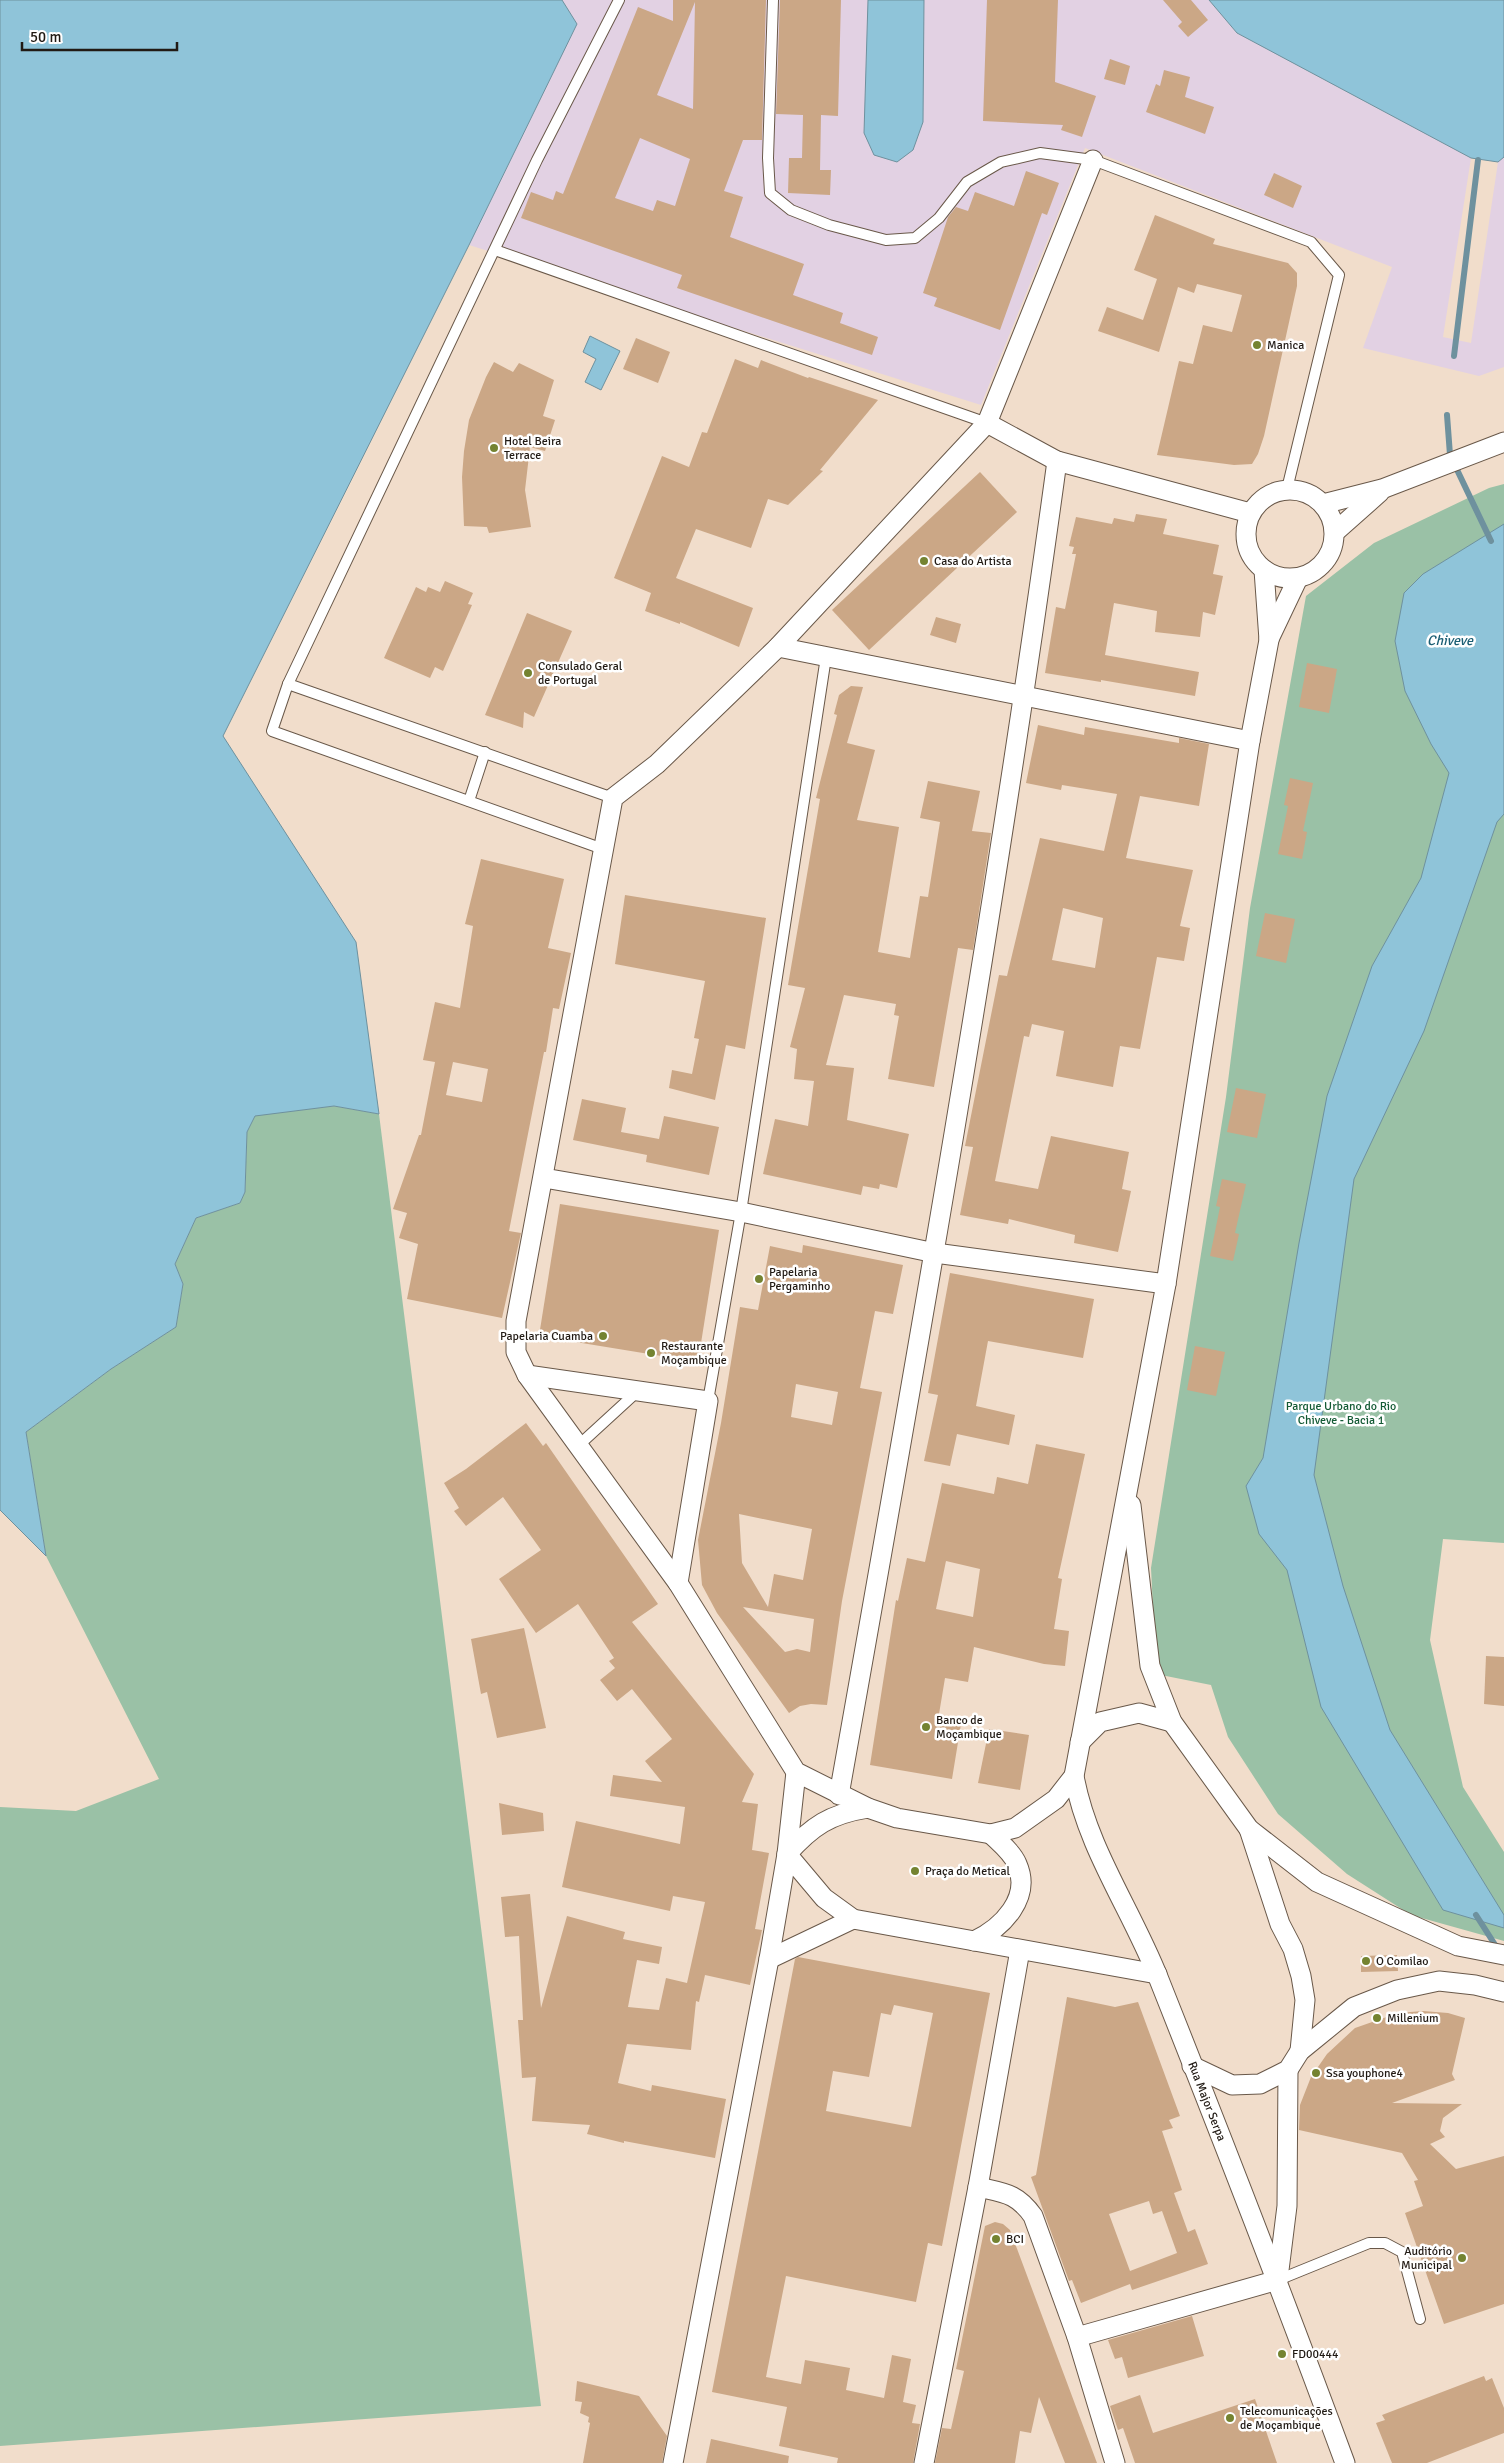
<svg xmlns="http://www.w3.org/2000/svg" width="1504" height="2463" font-family="Signika,sans-serif">
<style>
.industrial{fill:#e2d1e3}
.green{fill:#9ac1a6}
.water{fill:#8fc4d9;stroke:#6e919e}
.lines{fill:none;stroke-linecap:round;stroke-linejoin:round}
.stream{stroke:#6e919e;stroke-width:6}
.building{fill:#cba786;fill-rule:evenodd}
.service-casing{stroke:#695849;stroke-width:12}
.minor-casing{stroke:#695849;stroke-width:21}
.service{stroke:#fff;stroke-width:10}
.minor{stroke:#fff;stroke-width:19}
.poi-dot{fill:#748331;stroke:#fff;stroke-width:2}
.labels{text-anchor:middle;stroke-width:5;stroke-linejoin:round;paint-order:stroke}
.poi-label{font-size:12px;fill:#211a14;stroke:#fff;text-anchor:start}
.park-label{font-size:12px;fill:#135a34;stroke:#fff}
.street-label{font-size:12px;fill:#211a14;stroke:#fff}
.water-label{font-size:14px;font-style:italic;fill:#1b5e74;stroke:#fff}
</style>
<rect width="100%" height="100%" fill="#f1ddcb"/>
<!-- industrial -->
<polygon class="industrial" points="562,0 1209,0 1237,33 1471,158 1443,337 1471,343 1498,162 1504,157 1504,367 1479,376 1363,348 1392,267 1085,148 981,405 469,245 576,24"/>
<!-- green -->
<g class="green">
<polygon points="1504,484 1504,1543 1443,1539 1430,1640 1463,1787 1504,1852 1504,1941 1411,1915 1347,1874 1278,1814 1228,1737 1211,1685 1161,1675 1155,1648 1151,1568 1226,1097 1250,908 1306,596 1374,543 1489,488"/>
<polygon points="334,1106 379,1114 541,2406 0,2446 0,1807 76,1811 159,1779 46,1556 26,1432 111,1369 176,1327 183,1284 175,1264 196,1218 240,1203 245,1192 247,1132 255,1115"/>
</g>
<!-- water -->
<g class="water">
<polygon points="0,0 562,0 577,24 469,245 223,736 356,942 379,1114 334,1106 255,1116 247,1132 245,1192 240,1203 196,1218 175,1264 183,1284 176,1327 111,1369 26,1432 46,1556 0,1510"/>
<polygon points="868,0 924,0 923,122 913,150 897,162 874,155 864,133"/>
<polygon points="1209,0 1504,0 1504,157 1498,162 1471,158 1237,33"/>
<polygon points="590,336 620,351 601,390 585,382 596,359 583,352"/>
<polygon points="1504,524 1504,814 1497,822 1424,1031 1354,1179 1314,1475 1343,1586 1390,1730 1504,1915 1504,1928 1443,1910 1321,1707 1287,1570 1259,1534 1246,1486 1263,1458 1299,1243 1327,1096 1372,966 1421,878 1449,773 1431,744 1405,691 1395,641 1404,593 1423,574"/>
</g>
<g class="lines">
<!-- stream -->
<g class="stream">
<polyline points="1454,356 1478,160"/>
<polyline points="1447,415 1450,455 1491,541"/>
<polyline points="1476,1915 1499,1951"/>
</g>
</g>
<!-- building -->
<g class="building">
<path d="M673,0H766L762,140H743L724,191L743,197L730,237L804,264L793,295L843,313L840,323L878,337L872,355L677,288L682,275L521,218L531,192L553,200L556,191L563,194L638,7L673,21ZM695,2L693,109L657,95ZM640,138L690,159L675,206L657,200L653,211L615,198Z"/>
<polygon points="780,0 841,0 838,116 821,115 820,170 831,170 830,195 788,193 789,158 802,158 803,115 776,114"/>
<polygon points="987,0 1058,0 1055,82 1096,96 1082,137 1061,130 1063,125 983,121"/>
<polygon points="1163,0 1191,0 1208,20 1188,37 1178,26 1182,22"/>
<polygon points="1110,59 1130,66 1125,85 1104,79"/>
<polygon points="1164,70 1190,77 1185,97 1214,107 1205,134 1146,112 1156,84 1160,86"/>
<polygon points="1026,171 1059,183 1047,215 1042,213 1000,330 934,306 937,298 923,293 948,217 956,207 968,211 975,192 1014,206"/>
<polygon points="1274,173 1302,186 1293,208 1264,195"/>
<polygon points="1155,215 1215,239 1213,244 1288,263 1297,273 1297,286 1264,436 1258,454 1252,464 1234,465 1157,455 1179,361 1193,364 1203,325 1232,332 1242,295 1197,284 1194,293 1178,287 1159,352 1098,331 1107,307 1143,320 1157,279 1134,270"/>
<polygon points="636,338 670,352 658,383 623,369"/>
<polygon points="735,359 758,368 761,360 808,378 809,377 878,400 820,470 823,471 788,505 768,499 751,548 696,529 676,578 753,608 739,647 680,622 680,624 645,611 651,593 614,578 662,456 689,467 702,432 707,433"/>
<polygon points="494,362 513,372 519,363 554,380 543,416 555,420 545,451 530,447 525,490 531,527 489,533 487,527 464,526 462,477 464,451 469,420 486,377"/>
<polygon points="980,472 1017,512 869,650 832,610"/>
<polygon points="1136,514 1167,519 1163,534 1219,545 1213,574 1223,576 1215,615 1203,612 1200,637 1155,632 1157,611 1114,603 1105,655 1199,672 1195,696 1101,680 1101,682 1045,673 1056,607 1065,609 1076,554 1072,554 1074,547 1069,546 1076,517 1112,524 1114,518 1134,522"/>
<polygon points="445,581 473,593 468,604 472,605 443,671 435,667 430,678 384,658 416,587 426,592 428,587 440,592"/>
<polygon points="527,613 572,631 534,717 524,712 523,728 485,715"/>
<polygon points="936,617 961,624 956,643 930,635"/>
<polygon points="1307,663 1337,669 1329,713 1299,707"/>
<polygon points="851,686 863,687 847,743 875,750 857,820 899,827 878,952 910,958 920,896 928,897 940,822 920,818 928,781 980,791 972,831 991,833 973,950 958,948 934,1087 888,1079 899,1016 894,1015 896,1004 844,995 826,1065 854,1068 847,1120 909,1134 897,1188 880,1184 879,1189 863,1186 861,1195 763,1174 775,1119 808,1126 814,1081 794,1079 797,1049 790,1047 805,988 788,985 820,799 816,798 837,715 834,714 839,695"/>
<path d="M1038,725L1084,735L1085,727L1179,743V738L1209,744L1199,806L1140,796L1126,858L1193,870L1180,926L1190,928L1184,961L1157,957L1140,1049L1120,1046L1113,1087L1056,1076L1064,1031L1032,1024L1029,1037L1024,1036L995,1181L1038,1189L1051,1136L1129,1152L1122,1189L1131,1191L1118,1252L1074,1243L1075,1235L1009,1219L1008,1224L960,1215L973,1147L965,1146L999,975L1007,976L1040,838L1104,851L1117,794L1062,785L1061,790L1026,783ZM1063,908L1103,918L1095,968L1052,960Z"/>
<polygon points="1290,778 1313,783 1303,831 1307,832 1302,859 1278,854 1288,806 1284,805"/>
<path d="M481,859L564,879L548,948L571,953L559,1009L553,1008L546,1052H544L509,1231L521,1233L502,1318L407,1299L418,1244L399,1238L407,1213L393,1209L419,1135H421L435,1062L423,1060L435,1002L460,1008L473,926L465,924ZM453,1062L488,1069L482,1102L446,1095Z"/>
<polygon points="625,895 766,918 745,1049 726,1045 715,1100 669,1088 672,1070 692,1074 699,1039 694,1038 705,981 615,964"/>
<polygon points="1265,913 1295,919 1286,963 1256,956"/>
<polygon points="1236,1088 1266,1094 1257,1138 1227,1132"/>
<polygon points="582,1099 626,1108 621,1132 659,1139 664,1116 719,1127 709,1175 646,1162 647,1155 573,1140"/>
<polygon points="1222,1179 1246,1184 1235,1233 1239,1234 1233,1261 1210,1256 1220,1207 1216,1206"/>
<polygon points="560,1204 719,1230 698,1362 539,1336"/>
<path d="M803,1245L903,1265L893,1314L875,1311L860,1388L882,1392L842,1601L827,1705L811,1704L800,1706L789,1713L717,1613L702,1585L698,1540L721,1423L740,1307L758,1310L770,1246L802,1253ZM796,1384L838,1392L832,1425L791,1417ZM739,1514L812,1529L803,1580L774,1574L768,1607L742,1563ZM743,1607L814,1619L810,1652L797,1649L785,1652Z"/>
<polygon points="950,1273 1094,1299 1083,1358 988,1341 976,1406 1015,1415 1009,1445 957,1434 950,1466 924,1461 938,1395 928,1393"/>
<polygon points="1195,1346 1225,1352 1216,1396 1187,1390"/>
<polygon points="526,1423 543,1446 546,1443 658,1604 632,1622 754,1774 742,1802 758,1804 752,1850 769,1853 755,1929 762,1930 750,1985 705,1975 699,2002 696,2001 691,2050 627,2044 618,2083 651,2091 652,2085 726,2099 715,2158 624,2141 624,2143 587,2134 590,2125 532,2121 536,2077 522,2078 518,2020 523,2020 519,1936 505,1937 501,1897 530,1894 541,2008 567,1916 625,1932 623,1939 662,1947 659,1964 637,1960 628,2007 659,2010 666,1978 687,1983 705,1902 673,1896 670,1911 562,1887 576,1821 680,1844 685,1807 610,1796 613,1775 662,1782 645,1761 672,1739 632,1689 617,1701 600,1680 615,1668 609,1661 614,1658 578,1604 536,1633 499,1579 541,1550 503,1497 466,1526 454,1511 459,1508 444,1483 466,1469"/>
<path d="M1036,1444L1085,1454L1058,1578L1062,1579L1054,1629L1069,1631L1065,1666L1044,1664L974,1647L968,1682L945,1678L938,1720L961,1724L952,1779L870,1765L896,1600L898,1601L907,1558L925,1562L942,1483L994,1494L997,1477L1028,1484ZM946,1561L980,1569L973,1617L936,1609Z"/>
<polygon points="524,1628 546,1728 497,1738 487,1692 481,1694 471,1639"/>
<polygon points="1486,1656 1504,1657 1504,1706 1484,1704"/>
<polygon points="989,1729 1029,1735 1020,1790 978,1783"/>
<polygon points="499,1803 543,1813 544,1831 502,1835"/>
<polygon points="1397,1955 1398,1971 1361,1972 1361,1956"/>
<path d="M798,1957L990,1993L942,2246L928,2243L916,2302L786,2276L766,2377L801,2384L805,2360L850,2368L846,2390L884,2398L892,2355L911,2359L903,2402L916,2405L912,2423L920,2424L913,2463H837L838,2458L779,2446L787,2407L712,2392L795,1959ZM894,2005L933,2013L911,2127L826,2111L833,2071L869,2077L881,2013L891,2015Z"/>
<path d="M1067,1997L1115,2007L1138,2002L1180,2116L1169,2120L1173,2128L1162,2131L1182,2190L1174,2193L1188,2232L1195,2229L1208,2264L1132,2290L1130,2284L1081,2303L1072,2280L1069,2281L1031,2177L1036,2175ZM1149,2201L1153,2214L1162,2211L1177,2253L1130,2271L1109,2214Z"/>
<polygon points="1423,2011 1448,2013 1465,2018 1452,2074 1455,2080 1392,2103 1462,2104 1443,2118 1440,2131 1445,2137 1430,2144 1456,2169 1504,2156 1504,2304 1444,2324 1405,2213 1423,2206 1414,2181 1418,2180 1402,2153 1299,2130 1300,2105 1311,2077 1327,2054 1355,2028 1398,2013"/>
<polygon points="995,2222 1003,2224 1010,2230 1097,2463 1065,2463 1039,2397 1031,2433 1020,2431 1015,2463 935,2463 942,2428 951,2429 964,2371 956,2369 985,2226"/>
<polygon points="1192,2316 1204,2356 1128,2378 1122,2357 1115,2359 1108,2340"/>
<polygon points="1484,2376 1486,2381 1492,2378 1504,2408 1504,2433 1427,2463 1392,2463 1376,2423 1385,2420 1382,2415"/>
<polygon points="577,2381 639,2396 667,2436 662,2463 583,2463 590,2423 588,2422 589,2417 580,2413 582,2402 575,2401"/>
<polygon points="1140,2395 1153,2433 1255,2399 1277,2463 1135,2463 1123,2428 1118,2430 1110,2406"/>
<polygon points="711,2439 789,2456 788,2463 706,2463"/>
</g>
<g class="lines">
<defs>
<g id="service">
<polyline points="773,0 768,158 770,193 791,210 829,225 886,240 915,238 939,218 967,182 1001,162 1040,153 1093,160 1311,242 1339,275 1287,489"/>
<polyline points="495,250 987,423"/>
<polyline points="288,684 613,798"/>
<polyline points="469,801 485,752"/>
<polyline points="603,849 272,731 288,684 537,160 619,0"/>
<polyline points="708,1401 741,1212 826,657"/>
<polyline points="579,1445 639,1390"/>
<polyline points="1278,2280 1369,2243 1385,2243 1402,2252 1420,2319"/>
</g>
<g id="minor">
<polyline points="987,423 1057,461 1250,513"/>
<circle cx="1290" cy="534" r="44"/>
<polyline points="1323,504 1382,489 1504,442"/>
<polyline points="1335,532 1380,492"/>
<path id="s1" d="M1264,570L1269,640L1250,741L1166,1284L1074,1776C1087,1848 1131,1909 1158,1977C1222,2138 1285,2300 1345,2463"/>
<polyline points="1269,639 1298,578"/>
<polyline points="778,647 1250,741"/>
<polyline points="544,1178 741,1212 935,1253 1166,1284"/>
<polyline points="527,1375 708,1401 678,1583"/>
<polyline points="1131,1505 1150,1666 1172,1722 1249,1829 1317,1882 1458,1946 1504,1955"/>
<polyline points="1080,1742 1100,1722 1139,1713 1172,1722"/>
<polyline points="1074,1776 1056,1799 1015,1828 991,1834 897,1818 868,1808 796,1772 678,1583 527,1375 516,1352 516,1321 613,798 657,764 778,647 987,423 1093,160"/>
<path d="M839,1795C918,1351 996,908 1057,461"/>
<polyline points="1249,1829 1280,1924 1293,1949 1301,1976 1305,2000 1300,2051"/>
<polyline points="787,1854 824,1898 853,1919 1157,1974"/>
<path d="M787,1854C812,1826 830,1814 868,1808"/>
<path d="M974,1941C1002,1928 1032,1898 1017,1864C1012,1852 999,1842 991,1834"/>
<polyline points="769,1959 853,1919"/>
<polyline points="1192,2066 1232,2085 1260,2084 1288,2070 1300,2051 1354,2007 1397,1990 1439,1981 1475,1985 1504,1992"/>
<path d="M978,2187C1004,2193 1017,2193 1033,2216L1077,2337L1115,2463"/>
<polyline points="1278,2278 1287,2206 1288,2070"/>
<polyline points="1077,2337 1278,2280"/>
<polyline points="673,2463 769,1959 787,1854 796,1772"/>
<polyline points="924,2463 978,2187 1020,1950"/>
</g>
</defs>
<!-- service casing -->
<use href="#service" class="service-casing"/>
<!-- minor casing -->
<use href="#minor" class="minor-casing"/>
<!-- service -->
<use href="#service" class="service"/>
<!-- minor -->
<use href="#minor" class="minor"/>
</g>
<!-- markers -->
<g class="poi-dot">
<circle cx="1257" cy="345" r="5"/>
<circle cx="494" cy="448" r="5"/>
<circle cx="924" cy="561" r="5"/>
<circle cx="528" cy="673" r="5"/>
<circle cx="759" cy="1279" r="5"/>
<circle cx="603" cy="1336" r="5"/>
<circle cx="651" cy="1353" r="5"/>
<circle cx="926" cy="1727" r="5"/>
<circle cx="915" cy="1871" r="5"/>
<circle cx="1366" cy="1961" r="5"/>
<circle cx="1377" cy="2018" r="5"/>
<circle cx="1316" cy="2073" r="5"/>
<circle cx="996" cy="2239" r="5"/>
<circle cx="1462" cy="2258" r="5"/>
<circle cx="1282" cy="2354" r="5"/>
<circle cx="1230" cy="2418" r="5"/>
</g>
<g class="labels">
<!-- poi labels -->
<g class="poi-label">
<text x="1267" y="349">Manica</text>
<text x="504" y="445">Hotel Beira<tspan x="504" dy="14">Terrace</tspan></text>
<text x="934" y="565">Casa do Artista</text>
<text x="538" y="670">Consulado Geral<tspan x="538" dy="14">de Portugal</tspan></text>
<text x="769" y="1276">Papelaria<tspan x="769" dy="14">Pergaminho</tspan></text>
<text x="593" y="1340" text-anchor="end">Papelaria Cuamba</text>
<text x="661" y="1350">Restaurante<tspan x="661" dy="14">Moçambique</tspan></text>
<text x="936" y="1724">Banco de<tspan x="936" dy="14">Moçambique</tspan></text>
<text x="925" y="1875">Praça do Metical</text>
<text x="1376" y="1965">O Comilao</text>
<text x="1387" y="2022">Millenium</text>
<text x="1326" y="2077">Ssa youphone4</text>
<text x="1006" y="2243">BCI</text>
<text x="1452" y="2255" text-anchor="end">Auditório<tspan x="1452" dy="14">Municipal</tspan></text>
<text x="1292" y="2358">FD00444</text>
<text x="1240" y="2415">Telecomunicações<tspan x="1240" dy="14">de Moçambique</tspan></text>
</g>
<!-- park labels -->
<g class="park-label">
<text x="1341" y="1410">Parque Urbano do Rio<tspan x="1341" dy="14">Chiveve - Bacia 1</tspan></text>
</g>
<!-- street labels -->
<g class="street-label">
<text dy="4" stroke="none"><textPath href="#s1" startOffset="1575">Rua Major Serpa</textPath></text>
</g>
<!-- water labels -->
<g class="water-label">
<text x="1450" y="645">Chiveve</text>
</g>
</g>
<!-- scale -->
<path d="M22 42v8h155v-8" fill="none" stroke="#211a14" stroke-width="2.5"/>
<text x="30" y="42" font-size="15" fill="#211a14" stroke="#ffffff" stroke-width="4" paint-order="stroke">50 m</text>
</svg>
